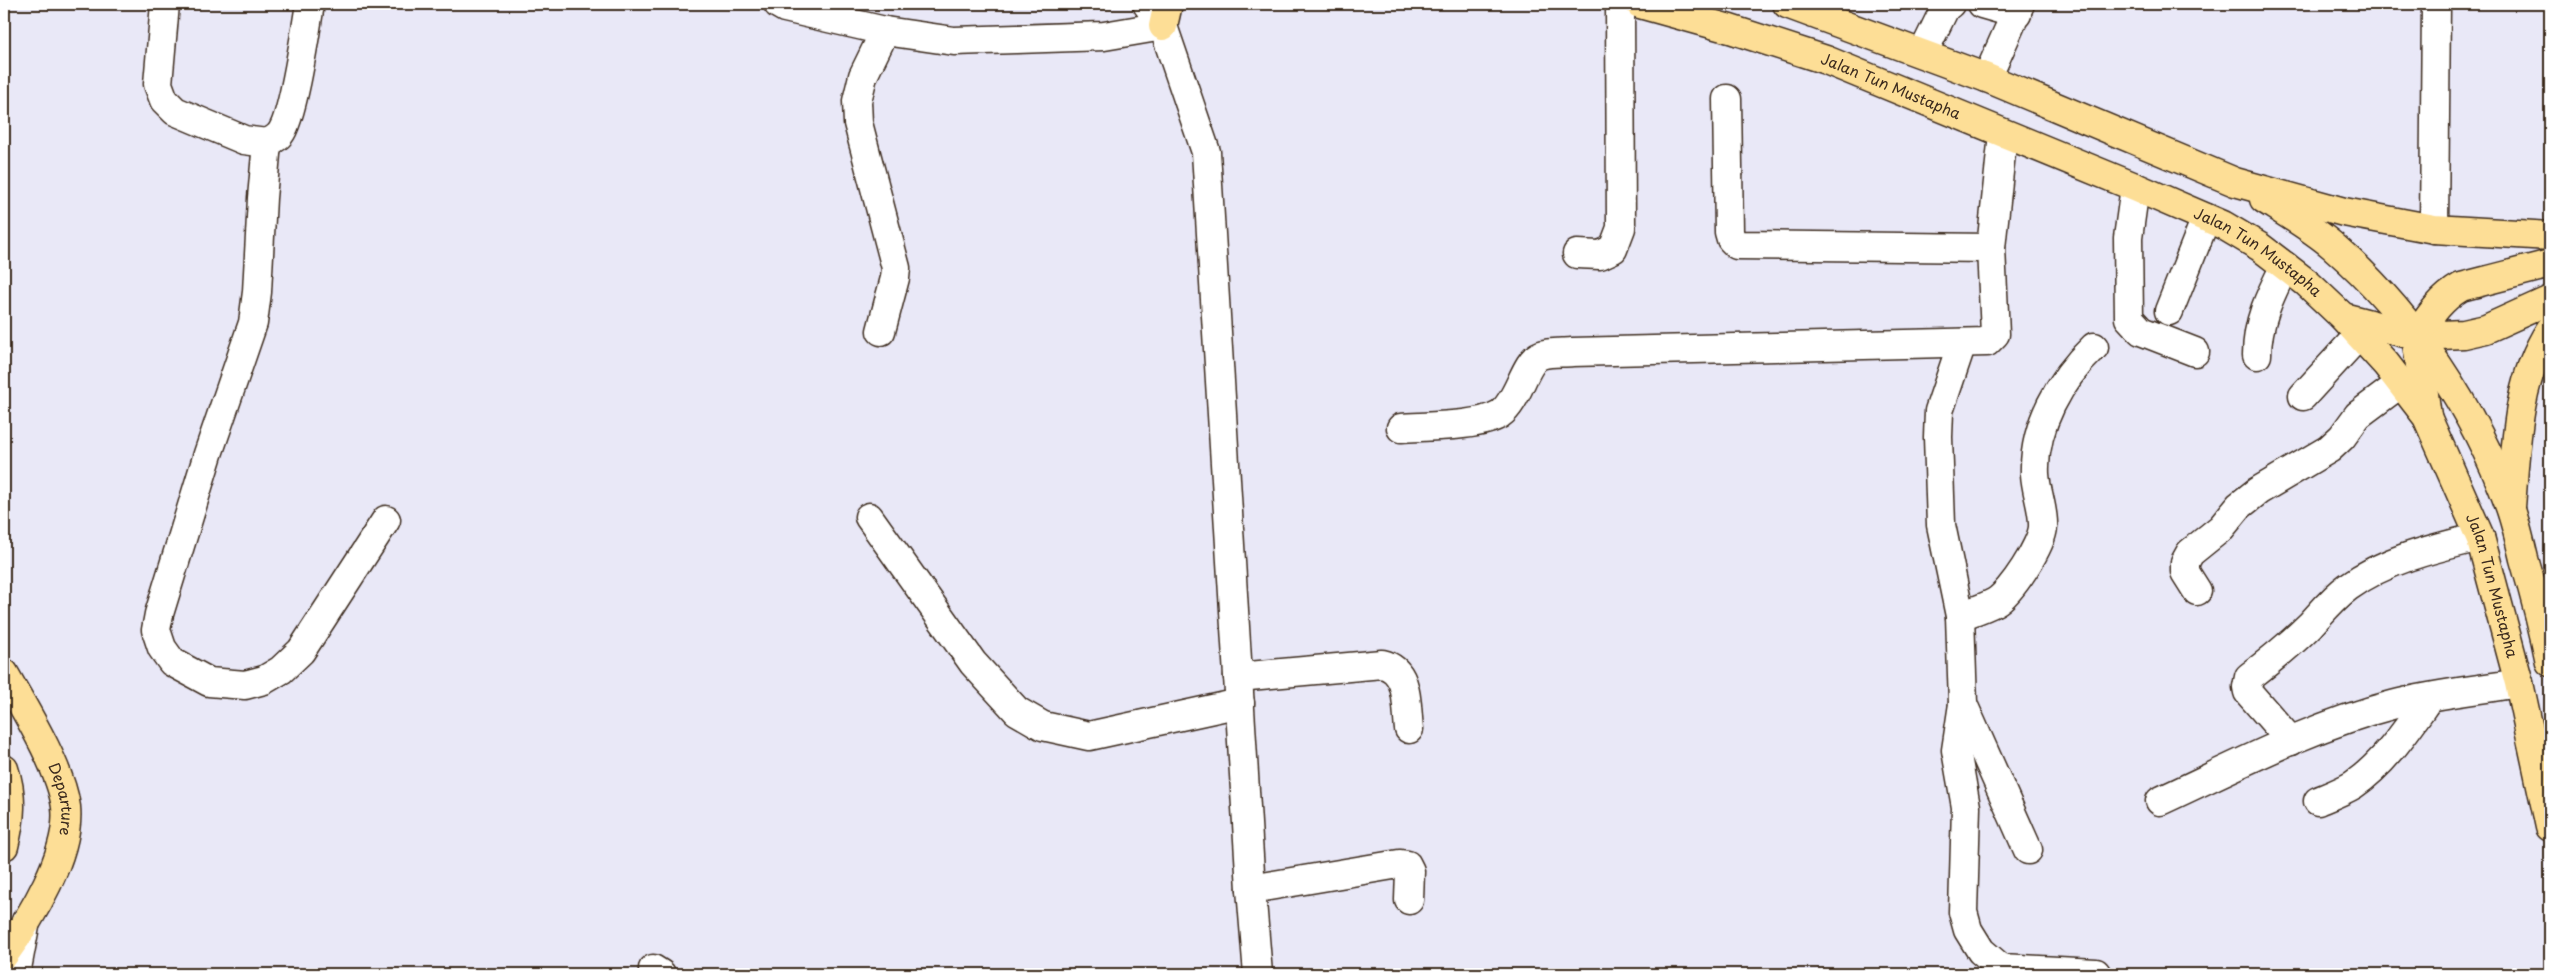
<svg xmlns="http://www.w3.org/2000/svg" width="2554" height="978" font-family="'Playpen Sans',sans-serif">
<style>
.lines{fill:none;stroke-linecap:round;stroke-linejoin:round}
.minor-casing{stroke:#3b2a1e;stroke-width:31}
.major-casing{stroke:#3b2a1e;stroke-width:31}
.minor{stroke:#fff;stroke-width:28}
.major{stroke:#fdde96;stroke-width:28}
.labels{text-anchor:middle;stroke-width:4.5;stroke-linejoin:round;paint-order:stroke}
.street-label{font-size:15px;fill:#3b2a1e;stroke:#fff}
</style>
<rect width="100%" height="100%" fill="#e9e8f7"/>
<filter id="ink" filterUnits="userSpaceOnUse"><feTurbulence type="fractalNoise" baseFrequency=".02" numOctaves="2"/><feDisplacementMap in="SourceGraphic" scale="10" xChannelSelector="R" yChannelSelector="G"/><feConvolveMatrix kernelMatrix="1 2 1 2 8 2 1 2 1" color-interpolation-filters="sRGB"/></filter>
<g filter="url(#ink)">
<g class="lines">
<defs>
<g id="minor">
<polyline points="165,4 158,84 164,100 175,111 244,140 267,143"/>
<path d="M310,4C306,28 293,118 280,134C277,138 271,141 267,143L262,198L257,292L253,323L208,454L159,614L156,630L162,648L172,662L209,682L245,685L264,680L281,670L301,651L386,520"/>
<polyline points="778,4 785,8 885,31 954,41 1104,36 1163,26"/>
<polyline points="1147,4 1163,26 1206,152 1251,889 1258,974"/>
<polyline points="1982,4 2017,14"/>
<polyline points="1923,53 1945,8 1950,4"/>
<polyline points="1987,78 2020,4"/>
<polyline points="1727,99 1729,232 1731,239 1737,245 1991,248"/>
<polyline points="2135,187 2128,238 2129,318 2141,331 2195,352"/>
<polyline points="2434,229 2436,4"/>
<polyline points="1577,254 1600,255 1613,249 1621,228 1620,4"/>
<polyline points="2169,311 2206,218"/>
<polyline points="881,331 895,278 896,268 858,123 857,101 863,76 885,31"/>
<polyline points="1962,343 1939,411 1938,437 1941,525 1960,616 1963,704 1956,750 1966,807 1963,912 1968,930 1981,951 2001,968 2096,973"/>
<path d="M2257,355C2257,322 2270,295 2285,266"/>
<polyline points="2303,396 2359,335"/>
<path d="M1401,428C1426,426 1479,427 1500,414C1519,401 1524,361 1541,355C1550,352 1562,353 1572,352L1987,342L1995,334L1991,248L2003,134"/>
<polyline points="869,517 973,663 1017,711 1043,726 1089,736 1240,703"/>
<polyline points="2197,591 2185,572 2185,562 2190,553 2221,528 2239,506 2258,491 2329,449 2342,437 2358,415 2401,383"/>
<path d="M1960,616C1971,612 1984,608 1995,602C2011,593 2042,545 2043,527C2044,510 2036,492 2035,474C2033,427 2060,379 2094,347"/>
<path d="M1238,677L1382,664C1410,670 1406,706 1409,729"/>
<polyline points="1963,704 2028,850"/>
<path d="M2291,741L2248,692L2247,687L2249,677C2270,661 2291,644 2310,625C2322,612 2333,598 2348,587C2386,559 2435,548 2480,537"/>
<path d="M2160,801C2236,766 2311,726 2392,705C2433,694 2477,690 2519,683"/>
<path d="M2318,801C2330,796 2343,791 2353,785C2385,763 2407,729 2429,698"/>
<polyline points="1251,889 1399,864 1407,865 1410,871 1409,900"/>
<polyline points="653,969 661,974"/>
<polyline points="16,974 26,921"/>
</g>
<g id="major">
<path id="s1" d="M1640,4L1730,29L1826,60L2135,187L2223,225L2260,247L2307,283L2343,317L2386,364L2427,417L2480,537L2519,683L2550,827"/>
<polyline points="1787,4 1987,78 2235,182 2344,212 2434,229 2550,236"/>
<polyline points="1163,26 1168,4"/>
<path d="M2264,199C2288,214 2312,228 2333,246C2412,314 2475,410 2510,507C2516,524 2520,542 2524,559C2534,593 2543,627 2550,662"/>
<polyline points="2343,317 2416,336 2464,334 2486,329 2550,300"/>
<path d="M2427,416L2416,336C2429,317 2440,299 2461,287L2550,264"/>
<path d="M2511,507C2516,446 2516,382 2550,330"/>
<path id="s2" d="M4,673C24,708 61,768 66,807C71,853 31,918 4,955"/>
<path d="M4,769C13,796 11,819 4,846"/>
</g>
</defs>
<!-- minor casing -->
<use href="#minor" class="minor-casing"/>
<!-- major casing -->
<use href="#major" class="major-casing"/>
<!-- minor -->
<use href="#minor" class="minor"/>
<!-- major -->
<use href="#major" class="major"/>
</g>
</g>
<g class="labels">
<!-- street labels -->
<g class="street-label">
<text dy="5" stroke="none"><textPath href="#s1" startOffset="264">Jalan Tun Mustapha</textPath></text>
<text dy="5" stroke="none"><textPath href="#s1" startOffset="668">Jalan Tun Mustapha</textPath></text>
<text dy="5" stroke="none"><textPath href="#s1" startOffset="1088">Jalan Tun Mustapha</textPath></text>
<text dy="5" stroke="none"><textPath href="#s2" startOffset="140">Departure</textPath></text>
</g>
</g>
<!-- margin -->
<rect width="2554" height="978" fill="none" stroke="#fff" stroke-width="20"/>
<rect x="10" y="10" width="2534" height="958" fill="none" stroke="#3b2a1e" stroke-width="2" filter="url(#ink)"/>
</svg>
